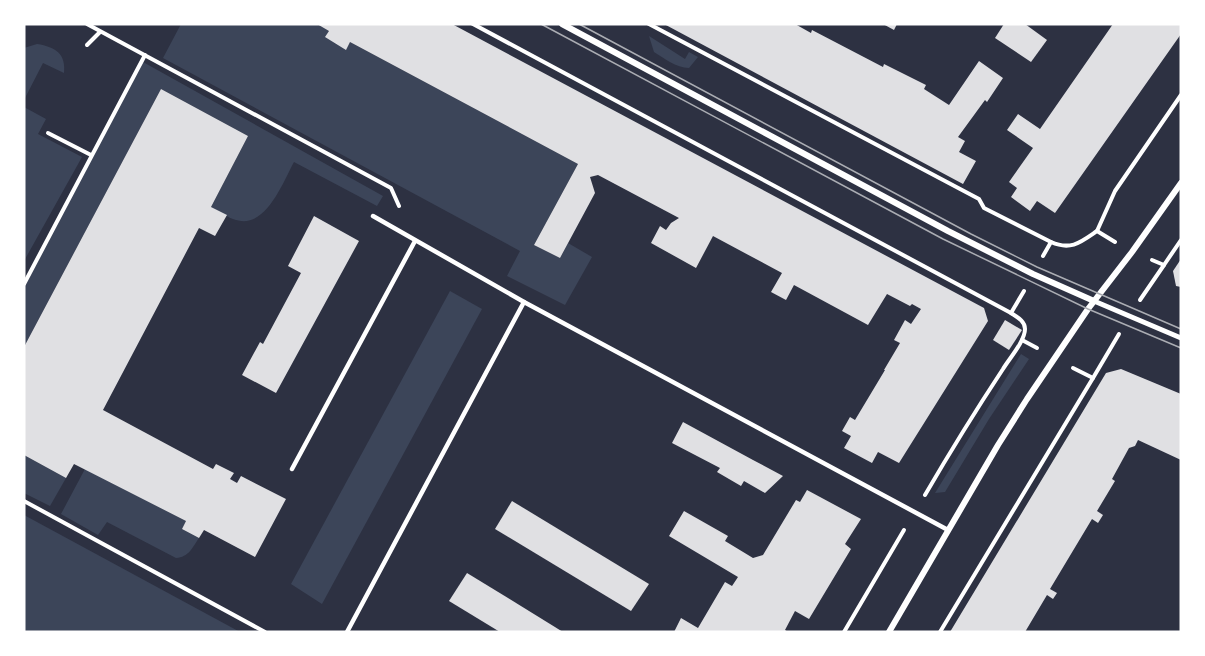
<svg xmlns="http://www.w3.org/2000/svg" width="1205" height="656" font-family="'IBM Plex Sans',sans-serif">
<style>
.green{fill:#3c4559}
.building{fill:#e0e0e3}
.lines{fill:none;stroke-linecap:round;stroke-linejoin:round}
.path{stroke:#fff;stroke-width:4}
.service{stroke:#fff;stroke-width:4.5}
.pedestrian{stroke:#fff;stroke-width:5}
.minor{stroke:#fff;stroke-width:6}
.tram{stroke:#abadb3;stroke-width:1.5}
</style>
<rect width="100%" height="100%" fill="#2d3142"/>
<!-- green -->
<g class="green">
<polygon points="181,24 317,24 329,31 326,37 346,49 350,42 578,164 534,245 560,258 568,243 592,257 565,305 507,276 520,251 163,58"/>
<path d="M649,36L685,59L689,52L698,57L689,68C676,68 664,58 654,52Z"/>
<path d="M37,44C56,47 66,54 64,73L43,63L24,100V48Z"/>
<path d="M143,62L383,196L377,206L294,162C283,182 266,229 236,220C228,218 219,211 211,207L248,136L161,89L24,347V288Z"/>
<polygon points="24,107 46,119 38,134 82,157 24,261"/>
<polygon points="450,291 482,309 322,604 291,584"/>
<polygon points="1021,354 1029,359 989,419 945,492 935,493"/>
<polygon points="24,455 66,478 50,506 24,493"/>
<path d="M85,469L186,521L182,529L199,538C192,548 189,557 176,558L107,522L98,535L61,514Z"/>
<polygon points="24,515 240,632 24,632"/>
</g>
<!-- building -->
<g class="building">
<polygon points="317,24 452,24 984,308 988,321 899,463 878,452 872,463 844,448 851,436 842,431 850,417 855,420 885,370 884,370 900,343 894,340 905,320 911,324 921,309 912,304 910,306 887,294 868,325 794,285 786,300 771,292 782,273 713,236 696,268 651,243 660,226 666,230 671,223 679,218 598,175 590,177 595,193 560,258 534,245 578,164 350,42 346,50 325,37 329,31"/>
<polygon points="664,24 795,24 811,33 812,30 883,67 884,64 926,85 924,89 949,105 979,61 1003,78 987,102 985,100 958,137 965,141 959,152 976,161 963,184"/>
<polygon points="883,24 897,24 894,30"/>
<polygon points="1004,24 1025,24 1047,40 1031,62 995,38"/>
<polygon points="1113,24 1181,24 1181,34 1055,213 1037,201 1030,211 1011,197 1017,188 1009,182 1033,148 1007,130 1018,114 1040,129"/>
<polygon points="161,89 248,136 211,207 227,215 215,236 199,228 103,410 213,469 216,464 234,473 230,479 237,483 241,476 286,499 255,557 204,530 199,538 182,529 186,521 74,464 66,478 24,455 24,347"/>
<polygon points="314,216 359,241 276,393 242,375 260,342 263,344 301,273 288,266"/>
<polygon points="1181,259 1181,287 1176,286 1173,271"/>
<polygon points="1005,320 1022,330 1009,350 993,340"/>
<polygon points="1121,369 1181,394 1181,460 1138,440 1135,446 1129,448 1112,479 1115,481 1097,511 1103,515 1098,523 1092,519 1050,589 1057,593 1053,599 1047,595 1025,632 950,632 1106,373"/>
<polygon points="683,422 753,460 783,476 765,493 744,481 741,486 717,472 720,468 672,443"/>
<polygon points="807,490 861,519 845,544 851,549 809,619 795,611 785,630 788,632 674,632 681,618 698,628 725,582 732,586 738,577 669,536 684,511 728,536 725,541 753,558 763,555 796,500 800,502"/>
<polygon points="512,501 649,584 631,611 495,529"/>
<polygon points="467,573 508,598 563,632 500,632 449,601"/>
</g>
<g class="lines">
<!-- path -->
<g class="path">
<polyline points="87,24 391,188 399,206"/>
<polyline points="473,24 1011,313"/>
<polyline points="649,24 945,181 979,199 984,208 1051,242"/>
<polyline points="87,45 100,32"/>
<polyline points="48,133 91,155"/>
<polyline points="1097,231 1115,191 1181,95"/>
<path d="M1043,256L1051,242C1071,251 1081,242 1097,231L1115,242"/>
<polyline points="1164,265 1181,240"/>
<polyline points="24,284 145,55"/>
<polyline points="1140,300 1164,265 1152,260"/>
<polyline points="1022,340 1037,348"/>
<polyline points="1073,368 1093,378 1119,334"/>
<path d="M925,495C950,452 976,410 1003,369C1009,359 1025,341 1025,329C1025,321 1017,317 1011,313L1024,291"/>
<polyline points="24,501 265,632"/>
<polyline points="844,632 904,530"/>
<polyline points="940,632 1093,378"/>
</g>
<!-- service -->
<g class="service">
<polyline points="373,216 524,302 948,530"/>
<polyline points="292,469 415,241"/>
<polyline points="347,632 524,302"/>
</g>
<!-- pedestrian -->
<polyline class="pedestrian" points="1094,301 1181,338"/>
<!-- minor -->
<g class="minor">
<polyline points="562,24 948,231 1033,274 1094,301"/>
<polyline points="889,632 998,445 1027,399 1088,309 1132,252 1181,183"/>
</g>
<!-- tram -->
<g class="tram">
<polyline points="541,24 943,239 1088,309 1181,348"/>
<polyline points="579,24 971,234 1037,267 1181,329"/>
</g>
</g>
<!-- border -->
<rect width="1205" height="656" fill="none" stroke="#ffffff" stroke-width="51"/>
</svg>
